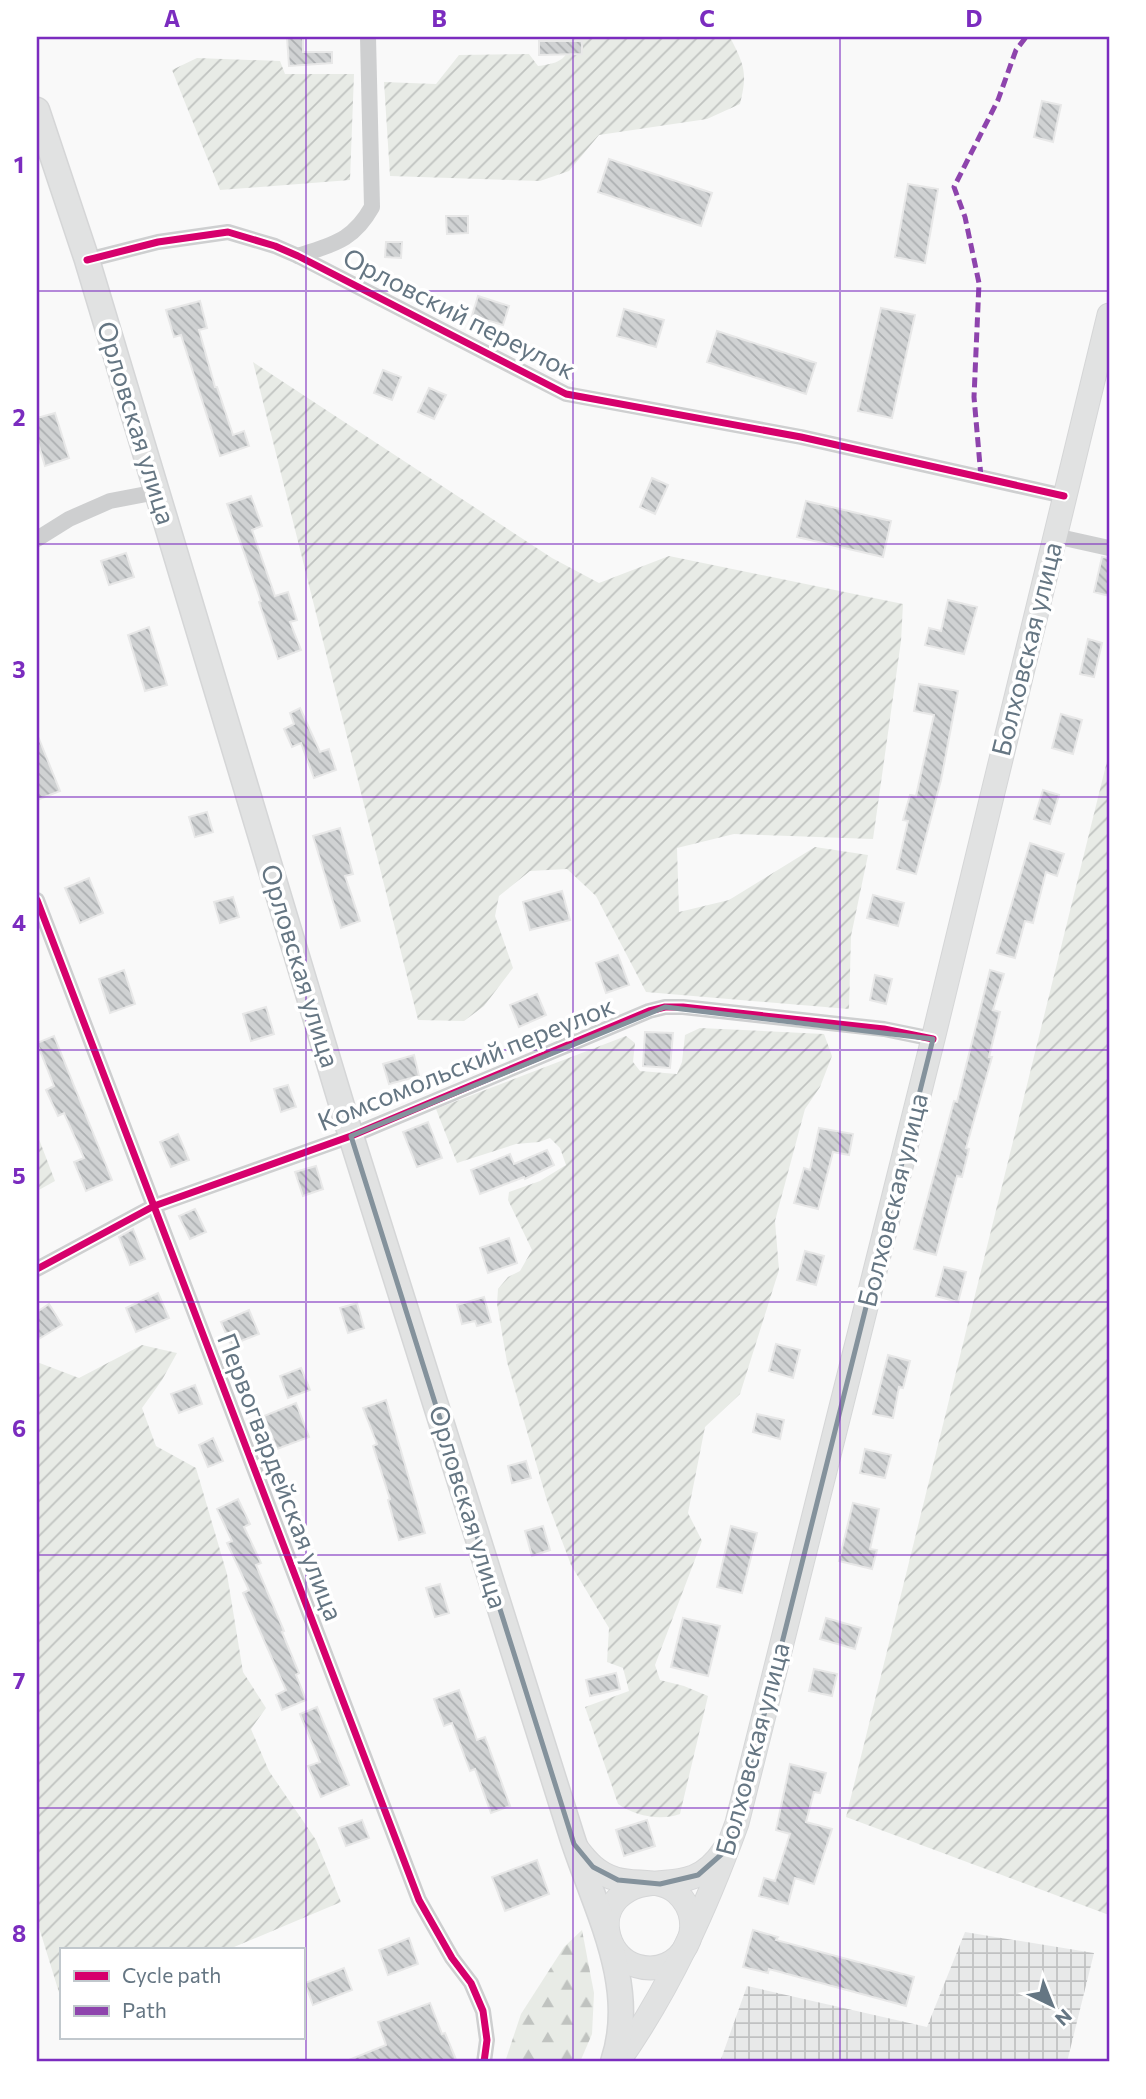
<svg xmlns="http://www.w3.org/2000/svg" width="1146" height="2099" font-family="Commissioner,sans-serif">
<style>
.industrial{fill:url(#industrial-grid)}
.forest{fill:url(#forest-firs)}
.garden{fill:url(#garden-furrows)}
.building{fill:url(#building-back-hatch);stroke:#e8e8e8;stroke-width:2}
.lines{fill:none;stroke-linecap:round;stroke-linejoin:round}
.secondary-casing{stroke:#d5d6d7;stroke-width:25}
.primary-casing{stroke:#d5d6d7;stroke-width:27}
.street{stroke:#cecfd0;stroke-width:16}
.secondary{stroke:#e1e2e2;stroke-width:23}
.primary{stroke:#e1e2e2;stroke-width:24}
.quiet{stroke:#8e44ad;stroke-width:5;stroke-dasharray:10 5;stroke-linecap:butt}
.cycleway-casing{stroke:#fff;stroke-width:11}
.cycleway{stroke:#d6006c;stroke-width:7}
.marked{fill:none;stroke:#84929c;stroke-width:5;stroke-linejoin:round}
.grid{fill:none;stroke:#7b2cbf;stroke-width:2;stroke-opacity:0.55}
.labels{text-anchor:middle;stroke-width:7;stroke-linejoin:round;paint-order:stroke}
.street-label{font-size:26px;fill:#657683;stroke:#fff}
.neatline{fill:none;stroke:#7b2cbf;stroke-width:2.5}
.grid-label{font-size:23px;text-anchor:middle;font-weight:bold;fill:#7b2cbf}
</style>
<defs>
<pattern id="industrial-grid" width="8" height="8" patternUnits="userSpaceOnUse" patternTransform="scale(1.75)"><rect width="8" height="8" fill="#e8e9e9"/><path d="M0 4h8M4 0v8" fill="none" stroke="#c0c1c2"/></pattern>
<pattern id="forest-firs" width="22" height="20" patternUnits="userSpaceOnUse" patternTransform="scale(1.75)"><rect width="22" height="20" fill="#e8ebe6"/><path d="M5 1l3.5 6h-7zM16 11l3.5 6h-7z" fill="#c0c3c0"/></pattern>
<pattern id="garden-furrows" width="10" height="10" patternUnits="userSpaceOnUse" patternTransform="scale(1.75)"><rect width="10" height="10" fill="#e8ebe6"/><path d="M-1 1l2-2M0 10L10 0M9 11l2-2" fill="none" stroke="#c0c3c0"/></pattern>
<pattern id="building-back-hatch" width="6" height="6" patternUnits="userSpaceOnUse" patternTransform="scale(1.75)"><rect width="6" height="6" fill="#d0d2d3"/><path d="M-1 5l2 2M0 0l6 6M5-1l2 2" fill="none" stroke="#acafb1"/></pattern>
</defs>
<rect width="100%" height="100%" fill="#f9f9f9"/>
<!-- industrial -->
<polygon class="industrial" points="965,1932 1094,1953 1067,2062 720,2062 747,1986 927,2027"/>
<!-- forest -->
<polygon class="forest" points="582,1930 594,1993 592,2034 580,2062 505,2062 521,2014 564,1947"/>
<!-- garden -->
<g class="garden">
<path d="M575,37H730C744,65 748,72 740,104L707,119L599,135L569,171L540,181L390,176L384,82L436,84L459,55L529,54L538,66C562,63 566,59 575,37Z"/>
<polygon points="197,58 280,61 285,74 354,74 350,180 220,190 172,70"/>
<polygon points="253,362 552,558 599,583 669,556 903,604 901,641 873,839 734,834 677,848 679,912 729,900 815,847 868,855 851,936 849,1009 646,992 596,896 567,869 530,871 499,896 495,916 513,968 484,1006 464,1021 418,1020"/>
<polygon points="1109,753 1109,1915 846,1817"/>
<path d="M700,1028L824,1034L832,1056L820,1087L805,1109L775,1221L779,1270L740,1394L705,1427L688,1513L702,1541L655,1665L660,1680L684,1686L708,1696L680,1814C660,1821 635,1816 618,1804L585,1707L629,1691L623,1668L607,1662L609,1628L571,1565L547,1501L507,1362L497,1304L498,1289L508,1277L520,1271L532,1250L508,1200L509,1192L540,1181L566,1165L560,1148L550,1138L539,1142L516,1144L457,1163L436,1109L626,1036L635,1043L633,1062L640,1071L677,1074L682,1062L685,1035Z"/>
<polygon points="37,1134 55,1181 37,1191"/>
<polygon points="142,1345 177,1353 162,1380 142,1408 156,1446 196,1468 227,1574 243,1672 266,1708 251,1729 269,1771 316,1840 341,1902 227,1950 61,1950 61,1999 37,1921 37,1362 79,1378"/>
</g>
<!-- building -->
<g class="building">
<polygon points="287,37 303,37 303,52 332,52 332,63 289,66"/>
<polygon points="539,41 582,41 582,54 539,55"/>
<polygon points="1042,101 1061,105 1053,142 1034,137"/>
<polygon points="609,159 712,193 701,226 598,192"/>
<polygon points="908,184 938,189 925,263 895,257"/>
<polygon points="446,216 468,216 468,233 447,234"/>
<polygon points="386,242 402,242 401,258 385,257"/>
<polygon points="478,296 509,306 503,325 472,316"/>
<polygon points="200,301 207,328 199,330 215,387 217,387 233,435 244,431 249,446 220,456 181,335 174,337 166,310"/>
<polygon points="881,308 915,315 892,418 858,411"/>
<polygon points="624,309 664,320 656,347 617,336"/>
<polygon points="717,331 816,363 806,394 707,362"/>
<polygon points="383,370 401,377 392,400 374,393"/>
<polygon points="429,388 446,395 434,419 418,412"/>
<polygon points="55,413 69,458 45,466 37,439 37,418"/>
<polygon points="652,478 668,485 655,514 640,507"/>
<polygon points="251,496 262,526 252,530 275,596 288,592 297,620 290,622 301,650 278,659 259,602 261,601 227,504"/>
<polygon points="806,501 891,521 883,557 797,537"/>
<polygon points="126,553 134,577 109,585 101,561"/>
<polygon points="1102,557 1109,558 1109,596 1094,592"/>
<polygon points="948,600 977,607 964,654 925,645 929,628 941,631"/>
<polygon points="149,627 167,685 145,691 128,635"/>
<polygon points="1088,639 1102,643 1094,677 1080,674"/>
<polygon points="919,684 958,691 941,780 916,874 897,869 908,821 903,820 910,795 916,796 934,715 914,711"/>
<polygon points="300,708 320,752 329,749 336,770 314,778 301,743 292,747 284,729 294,724 290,713"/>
<polygon points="1061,714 1082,720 1073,754 1052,748"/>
<polygon points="37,734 60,791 37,800"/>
<polygon points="1043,790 1059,795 1050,824 1034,819"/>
<polygon points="207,812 213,832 195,837 189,817"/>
<polygon points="340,828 353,874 345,876 360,921 341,928 313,836"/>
<polygon points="1030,843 1064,854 1057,876 1046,872 1033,923 1025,921 1015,958 997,953"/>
<polygon points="89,878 103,913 80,923 65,888"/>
<polygon points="562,891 570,920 530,930 523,902"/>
<polygon points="873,895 904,903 898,926 867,918"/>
<polygon points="233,897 239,917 220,923 214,902"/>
<polygon points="618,955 629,985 606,993 596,963"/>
<polygon points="124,970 135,1004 110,1013 99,979"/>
<polygon points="990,970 1004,974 993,1010 1000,1012 989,1057 992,1057 966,1148 969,1149 962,1177 957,1176 936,1255 914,1249 954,1101 957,1102"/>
<polygon points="875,975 892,979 886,1004 870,1000"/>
<polygon points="537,994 546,1015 519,1027 510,1005"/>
<polygon points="266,1007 274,1034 251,1041 243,1014"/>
<polygon points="645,1032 673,1033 670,1068 643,1066"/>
<polygon points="54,1036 112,1180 86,1191 74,1162 84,1158 64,1113 58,1116 46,1090 54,1086 37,1043"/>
<polygon points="414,1055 419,1076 389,1084 383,1064"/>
<polygon points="288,1085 296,1107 281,1112 274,1089"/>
<polygon points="428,1122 442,1158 417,1167 403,1132"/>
<polygon points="819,1128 853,1134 849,1155 833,1152 818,1209 794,1203 804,1168 810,1170"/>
<polygon points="178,1134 189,1160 171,1167 160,1142"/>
<polygon points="547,1150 554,1165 525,1179 524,1177 480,1194 471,1170 510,1154 514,1164"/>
<polygon points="316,1166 323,1189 303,1196 295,1172"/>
<polygon points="195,1209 206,1232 190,1239 179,1216"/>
<polygon points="133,1229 145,1259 130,1265 119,1237"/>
<polygon points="509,1238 517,1263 488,1273 480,1248"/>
<polygon points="805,1251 824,1256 816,1285 797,1280"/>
<polygon points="944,1267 966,1272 958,1302 936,1296"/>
<polygon points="158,1293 169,1318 136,1332 126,1308"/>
<polygon points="484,1297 491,1322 477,1326 475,1321 462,1324 457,1305"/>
<polygon points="357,1303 364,1328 348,1333 340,1308"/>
<polygon points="49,1304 62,1325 37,1340 37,1312"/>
<polygon points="249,1310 259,1334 231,1345 221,1322"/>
<polygon points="776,1344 800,1350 793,1378 769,1371"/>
<polygon points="888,1355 910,1361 903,1388 899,1387 893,1418 873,1414"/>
<polygon points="301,1368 310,1390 288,1398 280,1376"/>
<polygon points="195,1385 202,1404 179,1413 171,1394"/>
<polygon points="386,1400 425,1533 399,1540 388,1500 390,1499 373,1446 377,1444 363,1408"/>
<polygon points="296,1403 309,1437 277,1449 264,1416"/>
<polygon points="757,1414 784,1420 780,1439 753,1432"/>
<polygon points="213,1438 223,1461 208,1467 199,1445"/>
<polygon points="865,1449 891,1455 885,1478 860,1473"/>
<polygon points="526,1461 531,1478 512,1483 508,1466"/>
<polygon points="238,1499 250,1524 244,1527 261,1563 256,1565 284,1631 282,1632 299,1673 296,1675 306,1700 282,1710 276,1695 286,1690 243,1593 249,1590 227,1543 232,1541 217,1509"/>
<polygon points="853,1503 879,1509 870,1549 877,1550 872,1569 839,1561"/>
<polygon points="543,1526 550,1550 532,1556 525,1531"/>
<polygon points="731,1526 757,1533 742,1593 717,1587"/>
<polygon points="440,1584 449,1613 435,1617 426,1588"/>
<polygon points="683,1618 720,1626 708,1676 671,1667"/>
<polygon points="826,1618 861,1628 855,1649 820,1639"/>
<polygon points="814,1669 837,1674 832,1696 809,1691"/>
<polygon points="616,1673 620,1689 590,1696 586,1680"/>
<polygon points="459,1690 477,1740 485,1737 510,1806 491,1813 475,1769 470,1771 452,1723 444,1726 434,1699"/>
<polygon points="317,1707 349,1785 321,1797 308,1766 320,1762 300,1714"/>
<polygon points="790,1764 826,1773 820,1793 814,1792 806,1822 832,1829 814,1884 795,1878 788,1904 759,1896 764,1878 775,1881 790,1834 776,1830"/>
<polygon points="362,1820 369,1838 346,1846 339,1828"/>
<polygon points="647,1820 655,1846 624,1856 616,1830"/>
<polygon points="537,1860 549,1894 505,1911 492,1877"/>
<polygon points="753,1930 778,1937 776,1940 914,1977 906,2006 769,1969 768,1973 743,1967"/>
<polygon points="409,1938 418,1964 388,1975 379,1950"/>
<polygon points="344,1968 352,1990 313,2005 305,1983"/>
<polygon points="430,2003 442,2034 445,2033 457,2062 344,2062 386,2045 378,2022"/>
</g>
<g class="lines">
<defs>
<g id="secondary">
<path d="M576,1847C587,1862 598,1874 616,1879C636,1885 661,1878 677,1893C711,1924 681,1979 637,1966C609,1958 597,1919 618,1898C649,1867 690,1902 724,1850"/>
<path d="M618,2062C670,1988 706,1908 737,1823L933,1039L1109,315"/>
</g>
<path id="primary" d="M37,110L87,260L351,1136L572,1837C595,1909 639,1985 613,2062"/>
</defs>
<!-- secondary casing -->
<use href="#secondary" class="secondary-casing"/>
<!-- primary casing -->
<use href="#primary" class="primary-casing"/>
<!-- street -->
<g class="street">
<path d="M298,256C333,244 353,241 372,207L368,37"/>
<polyline points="87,260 158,242 228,232 275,246 298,256 566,394 801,437 1064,496"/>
<polyline points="1055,536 1109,548"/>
<polyline points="37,539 69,519 110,501 157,492"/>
<polyline points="37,900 419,1900 452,1958 471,1983 483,2011 487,2040 484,2062"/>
<polyline points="37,1269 154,1206 351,1136 649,1011 665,1007 683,1007 884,1029 933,1039"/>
</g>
<!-- secondary -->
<use href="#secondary" class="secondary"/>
<!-- primary -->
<use href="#primary" class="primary"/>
<!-- quiet -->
<polyline class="quiet" points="981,477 974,397 979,283 965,217 954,187 998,100 1016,50 1026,37"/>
<defs>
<g id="cycleway">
<polyline points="87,260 158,242 228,232 275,246 298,256 566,394 801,437 1064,496"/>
<polyline points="37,900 419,1900 452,1958 471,1983 483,2011 487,2040 484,2062"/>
<polyline points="37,1269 154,1206 351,1136 649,1011 665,1007 683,1007 884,1029 933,1039"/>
</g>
</defs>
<!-- cycleway casing -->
<use href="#cycleway" class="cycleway-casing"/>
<!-- cycleway -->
<use href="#cycleway" class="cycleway"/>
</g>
<!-- marked area -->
<path class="marked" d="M665,1007L933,1039L737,1823L723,1853L698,1875L660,1884L618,1880L593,1867L574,1844L351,1136Z"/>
<!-- grid -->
<path class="grid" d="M306,37V2062M573,37V2062M840,37V2062M37,291H1109M37,544H1109M37,797H1109M37,1050H1109M37,1302H1109M37,1555H1109M37,1808H1109"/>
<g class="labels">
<!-- street labels -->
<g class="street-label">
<text transform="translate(459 314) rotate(27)" y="9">Орловский переулок</text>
<text transform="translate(136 423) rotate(73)" y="9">Орловская улица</text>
<text transform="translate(1027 649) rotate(-76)" y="9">Болховская улица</text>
<text transform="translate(300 966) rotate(73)" y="9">Орловская улица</text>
<text transform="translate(466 1064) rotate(-22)" y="9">Комсомольский переулок</text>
<text transform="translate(893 1200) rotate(-76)" y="9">Болховская улица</text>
<text transform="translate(280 1477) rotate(69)" y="9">Первогвардейская улица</text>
<text transform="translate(468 1507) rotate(73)" y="9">Орловская улица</text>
<text transform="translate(753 1749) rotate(-75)" y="9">Болховская улица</text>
</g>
</g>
<!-- border -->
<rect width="1146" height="2099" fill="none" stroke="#ffffff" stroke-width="77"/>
<!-- legend -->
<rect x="60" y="1948" width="245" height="91" fill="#ffffff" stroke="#c1c8cd" stroke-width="2"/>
<rect x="74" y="1971" width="35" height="10" fill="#d6006c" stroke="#c1c8cd" stroke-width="2"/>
<text x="122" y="1983" font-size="21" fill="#657683">Cycle path</text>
<rect x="74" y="2006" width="35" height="10" fill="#8e44ad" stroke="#c1c8cd" stroke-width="2"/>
<text x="122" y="2018" font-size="21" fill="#657683">Path</text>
<!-- north arrow -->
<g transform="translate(1052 2005) rotate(137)" stroke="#ffffff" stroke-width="5" paint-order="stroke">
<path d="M0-5L12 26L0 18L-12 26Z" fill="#657683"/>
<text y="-10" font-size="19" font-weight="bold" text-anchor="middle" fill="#657683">N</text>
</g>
<rect x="38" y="38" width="1070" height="2022" class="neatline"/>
<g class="grid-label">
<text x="172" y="27">A</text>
<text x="439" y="27">B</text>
<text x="707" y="27">C</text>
<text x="974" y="27">D</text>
<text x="19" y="173">1</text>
<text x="19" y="426">2</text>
<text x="19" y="678">3</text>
<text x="19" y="931">4</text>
<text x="19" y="1184">5</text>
<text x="19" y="1437">6</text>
<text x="19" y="1689">7</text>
<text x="19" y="1942">8</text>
</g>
</svg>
